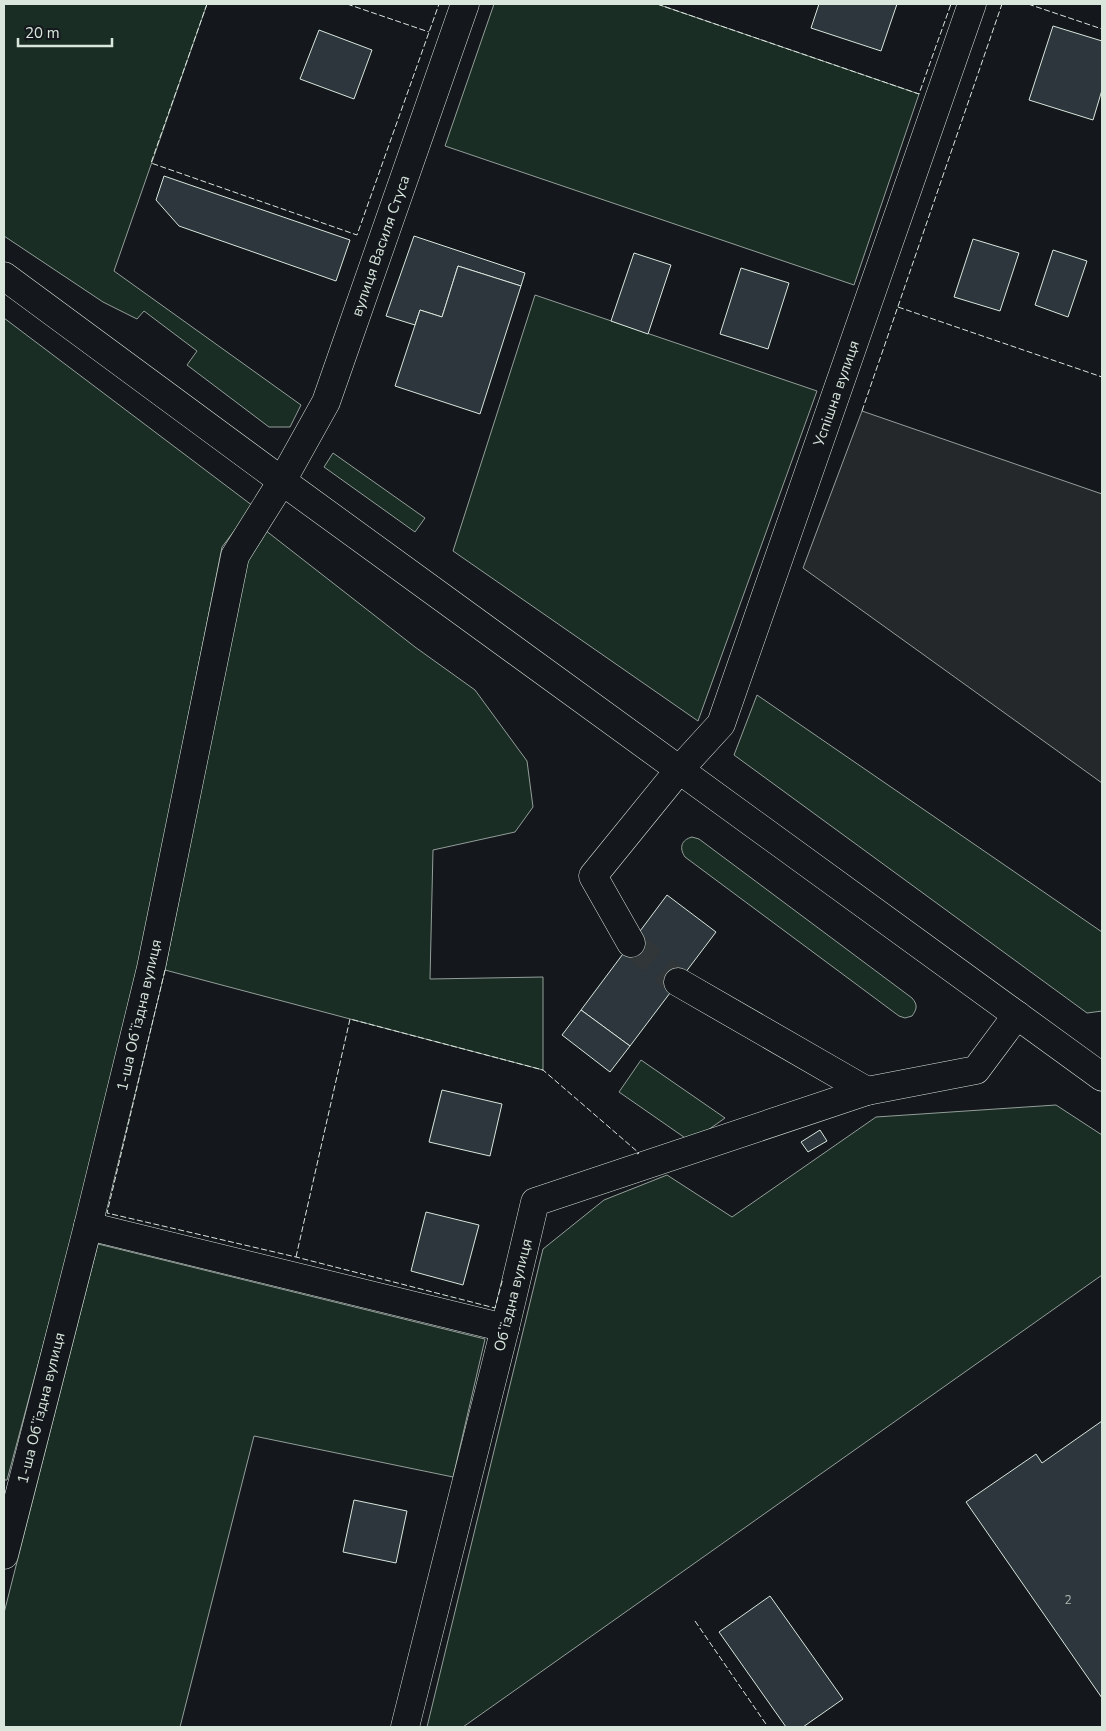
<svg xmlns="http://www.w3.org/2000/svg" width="1106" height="1731" font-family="'Nunito Sans',sans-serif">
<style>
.green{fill:#1a2d24;stroke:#939e99}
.parking{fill:#24282b;stroke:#939e99}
.building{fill:#2c363c;stroke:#d8e6dc}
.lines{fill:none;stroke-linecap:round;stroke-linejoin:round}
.minor-tunnel{stroke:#313739;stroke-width:28;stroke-dasharray:28 14;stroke-linecap:butt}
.minor-casing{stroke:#d8e6dc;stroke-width:29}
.major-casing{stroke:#d8e6dc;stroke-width:29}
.minor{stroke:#14181c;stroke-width:28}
.major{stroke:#14181c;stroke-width:28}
.fence{stroke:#d8e6dc;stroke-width:1;stroke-dasharray:6 2.5;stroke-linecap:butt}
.labels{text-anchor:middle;stroke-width:4;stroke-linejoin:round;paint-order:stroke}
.number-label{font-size:12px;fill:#adbab4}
.street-label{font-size:15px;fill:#d8e6dc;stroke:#14181c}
</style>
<rect width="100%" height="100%" fill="#14181c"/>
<!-- green -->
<g class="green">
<polygon points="4,4 207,4 114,271 301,405 290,427 269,427 187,365 197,351 144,311 137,319 103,302 4,236"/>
<polygon points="494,4 657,4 919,94 854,285 445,146"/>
<polygon points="535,295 817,391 698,721 453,551"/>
<polygon points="4,318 253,506 222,547 139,965 76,1223 7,1480 4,1480"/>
<polygon points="333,453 425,518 415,532 324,467"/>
<polygon points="265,530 415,647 475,690 527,761 533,807 515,832 433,850 430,979 543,977 543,1070 165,970 245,561"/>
<polygon points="757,695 1102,932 1102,1011 1087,1013 734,755"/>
<path d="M692,837L699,839L912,998C918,1005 917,1009 912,1016L905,1018L899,1016L685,857C679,848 681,840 692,837Z"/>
<polygon points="641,1060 725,1118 691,1142 619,1092"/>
<polygon points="1056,1105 1102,1135 1102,1275 463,1727 427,1727 543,1249 604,1200 667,1175 732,1217 876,1117"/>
<polygon points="98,1244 485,1339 453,1477 254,1436 180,1727 4,1727 4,1613"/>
</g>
<!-- parking -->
<polygon class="parking" points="862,411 1102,494 1102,783 803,568"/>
<!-- building -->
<g class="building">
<polygon points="819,4 897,4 881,51 811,28"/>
<polygon points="1053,26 1102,41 1102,90 1093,120 1029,100"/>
<polygon points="319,30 372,50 354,99 300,79"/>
<polygon points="164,176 350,240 336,281 179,226 156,200"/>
<polygon points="414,236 525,273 521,286 458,266 442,317 420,310 415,325 386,316"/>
<polygon points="973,239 1019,253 1000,311 954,297"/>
<polygon points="1053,250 1087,261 1068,317 1035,305"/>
<polygon points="634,253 671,265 648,334 611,321"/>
<polygon points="458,266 521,286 480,414 395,386 420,310 442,317"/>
<polygon points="741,268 789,283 768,349 720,334"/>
<polygon points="667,895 716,932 630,1046 581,1010"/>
<polygon points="581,1010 630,1046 610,1072 562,1035"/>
<polygon points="442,1090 502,1104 490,1156 429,1142"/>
<polygon points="820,1130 827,1141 808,1152 801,1142"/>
<polygon points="426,1212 479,1225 463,1285 411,1271"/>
<polygon points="1102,1421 1102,1698 966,1502 1036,1454 1042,1463"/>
<polygon points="354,1500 407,1511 396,1563 343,1552"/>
<polygon points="770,1596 843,1699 803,1727 786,1727 719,1632"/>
</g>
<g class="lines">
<!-- minor-tunnel -->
<polyline class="minor-tunnel" points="631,943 678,982"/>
<defs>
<g id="minor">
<path id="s1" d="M631,943L593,876L679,770L721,724L972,4"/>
<polyline points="678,982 867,1091"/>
<polyline points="88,1226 505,1328"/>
<path id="s2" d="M4,1555L88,1226L151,968L235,556L282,481L326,402L465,4"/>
<polyline points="405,1727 505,1328 535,1202 867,1091 976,1070 1017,1015"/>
</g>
<polyline id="major" points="4,276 282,481 1102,1077"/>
</defs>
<!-- minor casing -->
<use href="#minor" class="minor-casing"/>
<!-- major casing -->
<use href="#major" class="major-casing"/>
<!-- minor -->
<use href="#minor" class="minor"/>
<!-- major -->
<use href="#major" class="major"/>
<!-- fence -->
<g class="fence">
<polyline points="207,4 151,163 357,235 439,4"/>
<polyline points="347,4 429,32"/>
<polyline points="657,4 919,94 951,4"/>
<polyline points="1028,4 1102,29"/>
<polyline points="898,307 1102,377"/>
<polyline points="862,411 1002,4"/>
<polyline points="165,970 107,1213 296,1257 495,1308 503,1278"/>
<polyline points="296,1257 350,1019 543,1070 639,1153 637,1154"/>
<polyline points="695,1621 768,1727"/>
</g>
</g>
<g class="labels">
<!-- number labels -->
<g class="number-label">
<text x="1068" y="1604">2</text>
</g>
<!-- street labels -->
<g class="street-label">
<text dy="5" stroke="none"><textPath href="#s2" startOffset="1370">вулиця Василя Стуса</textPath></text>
<text dy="5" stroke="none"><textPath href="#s1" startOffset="626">Успішна вулиця</textPath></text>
<text transform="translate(139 1015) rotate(-77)" y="5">1-ша Обʼїздна вулиця</text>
<text transform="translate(513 1295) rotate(-76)" y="5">Обʼїздна вулиця</text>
<text transform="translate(41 1408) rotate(-76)" y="5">1-ша Обʼїздна вулиця</text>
</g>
</g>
<!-- border -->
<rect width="1106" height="1731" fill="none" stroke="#d8e6dc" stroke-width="10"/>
<!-- scale -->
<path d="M18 38v8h94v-8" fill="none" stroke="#d8e6dc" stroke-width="2.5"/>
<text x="25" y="38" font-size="15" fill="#d8e6dc" stroke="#14181c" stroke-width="4" paint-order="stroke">20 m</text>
</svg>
